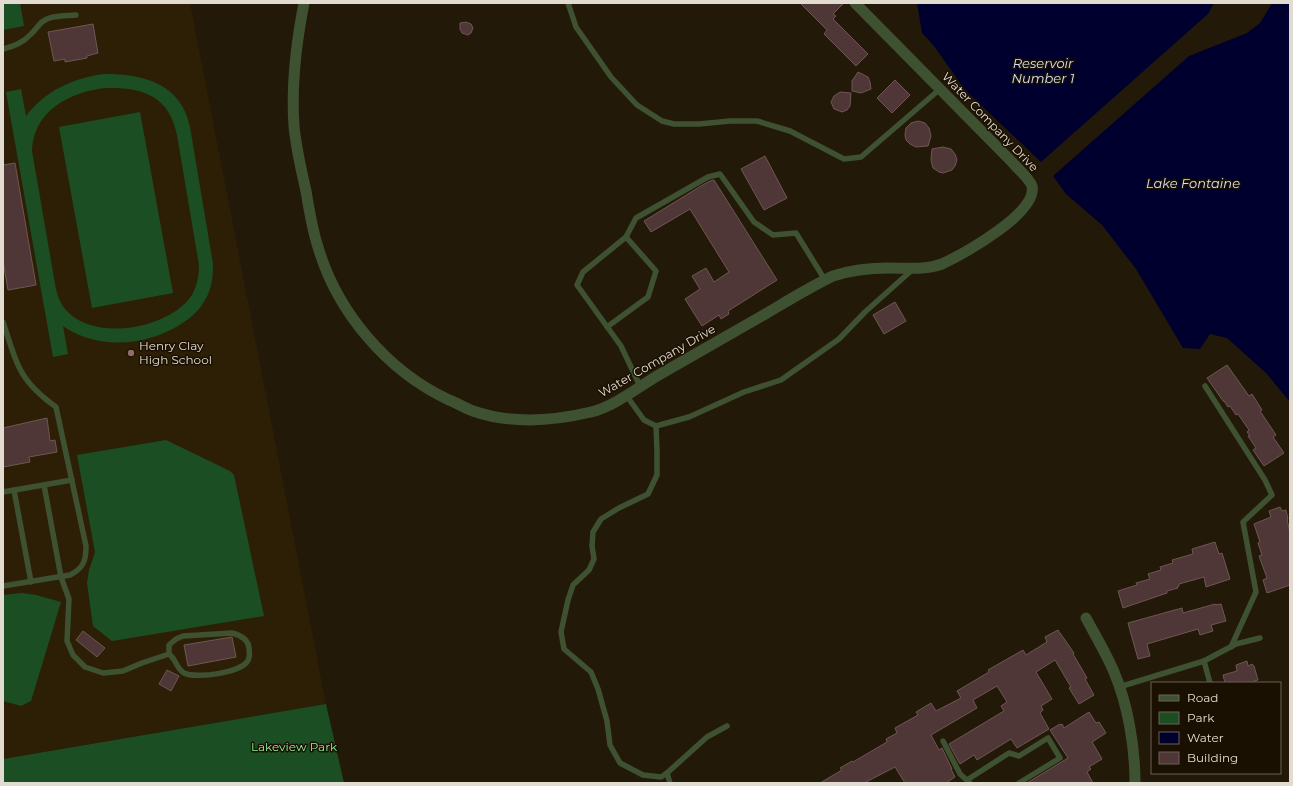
<svg xmlns="http://www.w3.org/2000/svg" width="1293" height="786" font-family="Montserrat,sans-serif">
<style>
.built{fill:#2d1f06}
.green{fill:#1b4f23;fill-rule:evenodd}
.water{fill:#00002f}
.building{fill:#4e3736;stroke:#6f5654}
.lines{fill:none;stroke-linecap:round;stroke-linejoin:round}
.lane{stroke:#3e5231;stroke-width:5.5}
.street{stroke:#3e5231;stroke-width:11}
.education-dot{fill:#8d6e63;stroke:#1a1002;stroke-width:1.5}
.labels{text-anchor:middle;stroke-width:3;stroke-linejoin:round;paint-order:stroke}
.street-label{font-size:12px;fill:#e2dbd0;stroke:#1a1002}
.poi-label{font-size:12px;fill:#e2dbd0;stroke:#1a1002;text-anchor:start}
.park-label{font-size:12px;fill:#8ef599;stroke:#1a1002}
.water-label{font-size:13px;font-style:italic;fill:#d5e2f7;stroke:#1a1002}
</style>
<rect width="100%" height="100%" fill="#231908"/>
<!-- built -->
<polygon class="built" points="3,3 190,3 326,704 3,759"/>
<!-- green -->
<g class="green">
<polygon points="3,3 20,3 24,26 3,30"/>
<path d="M104,74C143,74 181,83 190,127L213,264C213,276 212,289 205,300C200,309 193,316 184,322C149,346 99,351 63,326L68,354L53,357L6,92L21,89L26,116C45,91 73,78 104,74ZM105,88C142,87 169,95 177,135L199,265C199,276 197,286 192,295C170,328 100,341 70,314C61,306 57,296 55,284L32,151C33,111 70,92 105,88Z"/>
<polygon points="140,112 173,293 92,308 59,127"/>
<polygon points="166,440 230,471 234,475 264,616 112,641 93,626 87,583 89,570 95,552 77,455"/>
<polygon points="22,593 36,595 61,602 31,701 21,706 3,701 3,595"/>
<polygon points="326,704 344,783 3,783 3,759"/>
</g>
<!-- water -->
<g class="water">
<polygon points="917,3 1214,3 1208,14 1041,162 965,90 934,46 922,33"/>
<polygon points="1272,3 1290,3 1290,402 1266,373 1227,338 1210,334 1200,349 1183,348 1136,269 1102,225 1066,194 1053,176 1189,56 1247,33 1260,23"/>
</g>
<!-- building -->
<g class="building">
<polygon points="800,3 844,3 833,14 836,16 833,19 868,54 856,66 824,34 827,30"/>
<polygon points="466,22 471,24 473,28 471,33 468,35 462,33 460,29 460,23"/>
<polygon points="93,24 98,53 87,56 87,58 65,62 65,59 54,61 48,32"/>
<polygon points="858,72 868,77 870,82 871,89 861,93 852,91 852,81"/>
<polygon points="895,80 910,95 892,113 877,98"/>
<polygon points="840,92 851,93 850,106 847,110 842,112 834,109 831,102 834,96"/>
<polygon points="918,121 925,123 929,128 931,136 928,146 916,147 910,144 906,140 905,135 906,128 911,123"/>
<polygon points="943,147 951,149 955,154 957,160 955,166 952,170 943,173 939,172 933,168 931,160 932,149"/>
<polygon points="765,156 787,198 764,210 741,169"/>
<polygon points="15,163 36,285 8,290 3,261 3,165"/>
<polygon points="714,180 777,280 728,311 729,314 721,319 719,315 702,326 685,299 700,289 692,276 706,268 714,282 729,272 690,209 651,232 644,221 701,186 710,181"/>
<polygon points="895,302 906,321 884,334 873,315"/>
<polygon points="1227,365 1249,396 1252,394 1262,410 1260,411 1276,435 1273,437 1284,453 1264,466 1253,450 1256,448 1248,436 1250,436 1247,432 1249,430 1238,414 1236,415 1230,406 1228,407 1224,401 1223,401 1207,378"/>
<polygon points="47,418 50,441 55,440 57,452 29,457 30,462 3,467 3,428"/>
<polygon points="1280,507 1282,511 1286,510 1288,519 1287,519 1290,533 1290,585 1267,593 1263,580 1267,578 1259,556 1262,555 1258,543 1260,542 1254,524 1271,517 1269,511"/>
<polygon points="1215,542 1219,554 1222,553 1230,579 1206,587 1204,577 1179,584 1179,586 1177,587 1178,588 1167,591 1167,593 1161,595 1123,608 1118,591 1137,585 1136,583 1150,579 1148,574 1161,570 1160,567 1173,563 1172,560 1193,554 1192,549"/>
<polygon points="1215,604 1215,605 1221,604 1226,621 1211,625 1213,631 1200,635 1198,629 1147,644 1150,656 1138,659 1128,623 1182,608 1183,613"/>
<polygon points="1058,630 1074,653 1073,654 1087,678 1085,679 1094,695 1079,704 1069,688 1071,687 1055,660 1036,672 1052,699 1041,706 1043,710 1040,713 1049,729 1017,748 1011,739 977,760 974,755 960,764 949,744 1004,711 1001,706 1007,702 997,686 973,700 977,708 931,735 939,750 942,748 952,769 951,769 955,777 946,783 905,783 895,767 864,783 820,783 842,770 840,768 852,761 853,762 887,742 886,739 897,733 895,728 918,715 916,712 931,703 936,711 961,698 957,691 989,672 988,670 1023,650 1026,655 1047,642 1045,637"/>
<polygon points="83,631 105,648 97,657 76,640"/>
<polygon points="232,637 236,657 188,666 184,645"/>
<polygon points="1247,661 1248,666 1252,664 1254,666 1258,680 1254,681 1255,683 1225,683 1223,675 1237,671 1236,665"/>
<polygon points="167,670 179,676 171,691 159,684"/>
<polygon points="1089,712 1096,723 1099,722 1106,733 1092,742 1102,759 1089,767 1091,769 1087,772 1093,783 1027,783 1068,758 1050,730 1060,724 1061,725 1062,724 1064,728"/>
</g>
<g class="lines">
<!-- lane -->
<g class="lane">
<polyline points="568,3 576,27 611,77 637,105 662,121 674,124 699,124 730,121 757,121 790,131 844,159 861,157 940,89"/>
<path d="M3,49C14,46 23,43 31,34C35,31 38,25 42,22C51,15 65,16 76,15"/>
<path d="M3,322C8,336 13,356 20,369C28,385 42,397 56,407L86,546C86,560 84,568 70,575L3,586"/>
<polyline points="607,327 648,297 656,271 626,237"/>
<polyline points="640,386 621,346 577,285 583,272 626,237 636,218 708,177 720,174 754,222 773,235 796,233 825,280"/>
<polyline points="1205,386 1265,480 1272,495 1243,522 1256,592 1231,647"/>
<polyline points="626,395 644,420 656,426 689,417 744,392 781,380 839,339 865,312 912,270"/>
<polyline points="656,426 657,451 657,475 648,494 619,508 601,519 593,532 592,546 594,559 589,570 573,585 568,600 561,632 564,649 591,672 598,689 607,721 610,745 620,763 643,775 661,777 667,773 707,737 727,726"/>
<path d="M44,485L61,577L69,599L67,641L73,655L85,667L103,673L123,671L142,663L169,654C176,659 176,668 184,673C195,679 246,673 249,658C250,655 249,651 249,648C248,639 240,635 232,633L183,636L176,639L169,645V654"/>
<polyline points="14,490 31,582"/>
<polyline points="3,492 72,480"/>
<polyline points="1204,661 1210,683"/>
<polyline points="1119,687 1204,661 1236,644 1260,638"/>
<polyline points="943,741 960,774 970,783"/>
<polyline points="667,773 670,783"/>
<polyline points="967,780 1009,753 1019,756 1048,738 1060,758 1019,783"/>
</g>
<!-- street -->
<g class="street">
<path d="M304,3C296,44 291,84 294,126C296,148 301,169 306,191C309,209 312,229 318,247C337,312 387,371 449,400C457,403 465,408 473,411C510,424 553,421 591,412C613,407 637,388 657,376C694,355 731,334 767,313C789,300 810,287 833,276C851,270 870,268 889,268C907,268 926,270 942,264C963,254 1038,213 1032,186C1030,179 1017,168 1012,162L855,3"/>
<path d="M1086,618C1095,635 1106,653 1114,672C1128,705 1135,747 1135,783"/>
</g>
</g>
<!-- markers -->
<circle class="education-dot" cx="131" cy="353" r="4"/>
<g class="labels">
<!-- street labels -->
<g class="street-label">
<text transform="translate(990 122) rotate(46)" y="4">Water Company Drive</text>
<text transform="translate(657 361) rotate(-30)" y="4">Water Company Drive</text>
</g>
<!-- poi labels -->
<g class="poi-label">
<text x="139" y="350">Henry Clay<tspan x="139" dy="14">High School</tspan></text>
</g>
<!-- park labels -->
<g class="park-label">
<text x="294" y="751">Lakeview Park</text>
</g>
<!-- water labels -->
<g class="water-label">
<text x="1043" y="68">Reservoir<tspan x="1043" dy="15">Number 1</tspan></text>
<text x="1193" y="188">Lake Fontaine</text>
</g>
</g>
<!-- border -->
<rect width="1293" height="786" fill="none" stroke="#e2dbd0" stroke-width="8"/>
<!-- legend -->
<rect x="1151" y="682" width="130" height="92" fill="#1a1002" stroke="#6a6154"/>
<rect x="1159" y="695" width="20" height="6" fill="#3e5231" stroke="#6a6154"/>
<text x="1187" y="702" font-size="12" fill="#e2dbd0">Road</text>
<rect x="1159" y="712" width="20" height="12" fill="#1b4f23" stroke="#6a6154"/>
<text x="1187" y="722" font-size="12" fill="#e2dbd0">Park</text>
<rect x="1159" y="732" width="20" height="12" fill="#00002f" stroke="#6a6154"/>
<text x="1187" y="742" font-size="12" fill="#e2dbd0">Water</text>
<rect x="1159" y="752" width="20" height="12" fill="#4e3736" stroke="#6a6154"/>
<text x="1187" y="762" font-size="12" fill="#e2dbd0">Building</text>
</svg>
